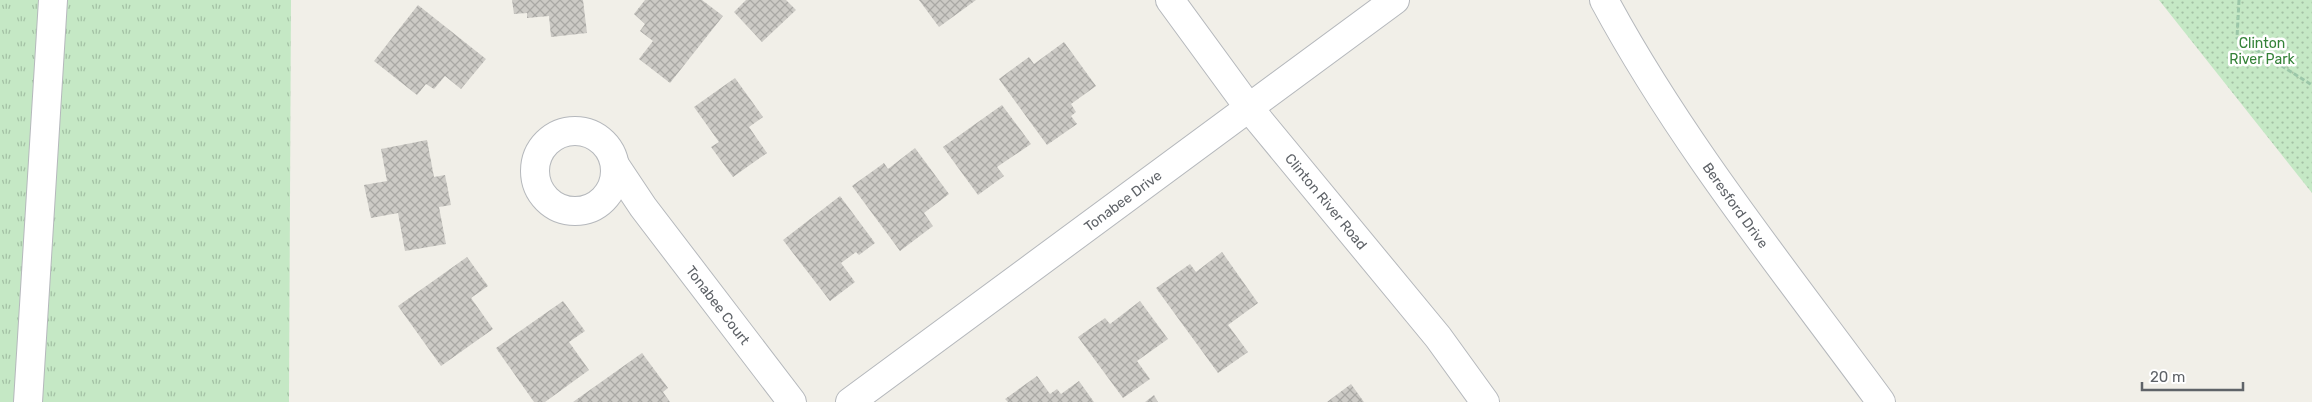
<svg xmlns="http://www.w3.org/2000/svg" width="2312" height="402" font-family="Rubik,sans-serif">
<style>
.grass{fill:url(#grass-tufts)}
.park{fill:url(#park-dots)}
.building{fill:url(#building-cross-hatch)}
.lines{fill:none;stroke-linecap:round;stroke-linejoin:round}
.minor-casing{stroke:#b5b8bc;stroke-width:30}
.path{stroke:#9cc7a9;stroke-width:3;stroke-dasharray:5 2.5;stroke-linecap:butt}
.minor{stroke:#fff;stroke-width:28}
.labels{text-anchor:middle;stroke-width:5;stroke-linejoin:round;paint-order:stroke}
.park-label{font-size:14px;fill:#348238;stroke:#fff}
.street-label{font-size:14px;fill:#5f6368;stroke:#fff}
</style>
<defs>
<pattern id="grass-tufts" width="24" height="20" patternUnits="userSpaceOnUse" patternTransform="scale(1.25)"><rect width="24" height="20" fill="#c5e8c5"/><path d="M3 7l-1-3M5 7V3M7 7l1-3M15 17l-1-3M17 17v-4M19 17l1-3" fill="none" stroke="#a3c0a4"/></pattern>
<pattern id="park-dots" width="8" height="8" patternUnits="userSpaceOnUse" patternTransform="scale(1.25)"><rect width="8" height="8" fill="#c5e8c5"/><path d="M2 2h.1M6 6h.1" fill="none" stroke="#a3c0a4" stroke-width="1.8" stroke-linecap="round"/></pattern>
<pattern id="building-cross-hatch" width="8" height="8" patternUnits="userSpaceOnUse" patternTransform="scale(1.25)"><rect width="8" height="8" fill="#cccac5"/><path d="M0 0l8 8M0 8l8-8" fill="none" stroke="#a9a8a4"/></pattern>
</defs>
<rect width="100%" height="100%" fill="#f1efe8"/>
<!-- grass -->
<polygon class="grass" points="0,0 291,0 289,402 0,402"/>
<!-- park -->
<polygon class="park" points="2159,0 2312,0 2312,193"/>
<!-- building -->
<g class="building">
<polygon points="512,0 583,0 587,33 551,37 549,16 527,18 527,13 514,14"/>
<polygon points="645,0 702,0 723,16 670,83 639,59 653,41 640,31 645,24 634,14"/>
<polygon points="746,0 786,0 796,10 762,42 734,12"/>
<polygon points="919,0 976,0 939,27"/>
<polygon points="418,5 486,59 461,89 445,76 434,89 426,84 417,95 374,61"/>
<polygon points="1064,42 1096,86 1071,104 1076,112 1071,116 1077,124 1047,145 999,79 1029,57 1034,64"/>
<polygon points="735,78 763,117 749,127 767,153 733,177 711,147 719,142 694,107"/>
<polygon points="1002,105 1031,144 997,167 1004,176 978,195 943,147"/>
<polygon points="427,140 434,177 445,175 451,205 439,207 446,244 405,251 398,213 371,218 364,185 387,181 381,149"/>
<polygon points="915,148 949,194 924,213 933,226 900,251 852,186 884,163 888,169"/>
<polygon points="840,196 875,243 859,255 856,252 841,263 855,282 830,301 783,240"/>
<polygon points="1222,252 1258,303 1228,325 1248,352 1218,373 1156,288 1190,264 1196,272"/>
<polygon points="467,257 488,286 471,298 493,329 441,366 398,306"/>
<polygon points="563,301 585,331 569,342 589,370 545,402 534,402 496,348"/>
<polygon points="1140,301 1168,339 1137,361 1150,379 1123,398 1078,337 1105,318 1110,324"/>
<polygon points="642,353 668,388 663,392 670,402 573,402"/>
<polygon points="1037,376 1050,394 1057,389 1061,394 1079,381 1094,402 1008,402 1005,399"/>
<polygon points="1351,384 1364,402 1327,402"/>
<polygon points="1154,395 1158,402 1145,402"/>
</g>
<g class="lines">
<defs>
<g id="minor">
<path id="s1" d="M1170,0L1249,108L1438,337L1485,402"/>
<path id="s2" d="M1604,0C1681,143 1785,271 1881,402"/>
<circle cx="575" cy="171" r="40"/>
<path id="s3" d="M615,165L643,207L792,402"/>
<polyline points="28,402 53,0"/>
<path id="s4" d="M850,402L1395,0"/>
</g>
</defs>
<!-- minor casing -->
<use href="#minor" class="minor-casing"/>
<!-- path -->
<polyline class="path" points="2239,0 2237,38 2312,85"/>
<!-- minor -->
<use href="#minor" class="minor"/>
</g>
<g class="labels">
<!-- park labels -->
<g class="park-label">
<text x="2262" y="48">Clinton<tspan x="2262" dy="16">River Park</tspan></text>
</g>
<!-- street labels -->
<g class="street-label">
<text dy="5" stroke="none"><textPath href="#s4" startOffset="339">Tonabee Drive</textPath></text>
<text dy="5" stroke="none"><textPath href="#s1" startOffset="255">Clinton River Road</textPath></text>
<text dy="5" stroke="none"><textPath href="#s2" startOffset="244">Beresford Drive</textPath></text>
<text dy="5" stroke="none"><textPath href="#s3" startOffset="174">Tonabee Court</textPath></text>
</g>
</g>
<!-- scale -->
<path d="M2142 382v8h101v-8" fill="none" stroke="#5f6368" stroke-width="2.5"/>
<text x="2150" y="382" font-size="15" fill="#5f6368" stroke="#ffffff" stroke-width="4" paint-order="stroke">20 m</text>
</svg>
